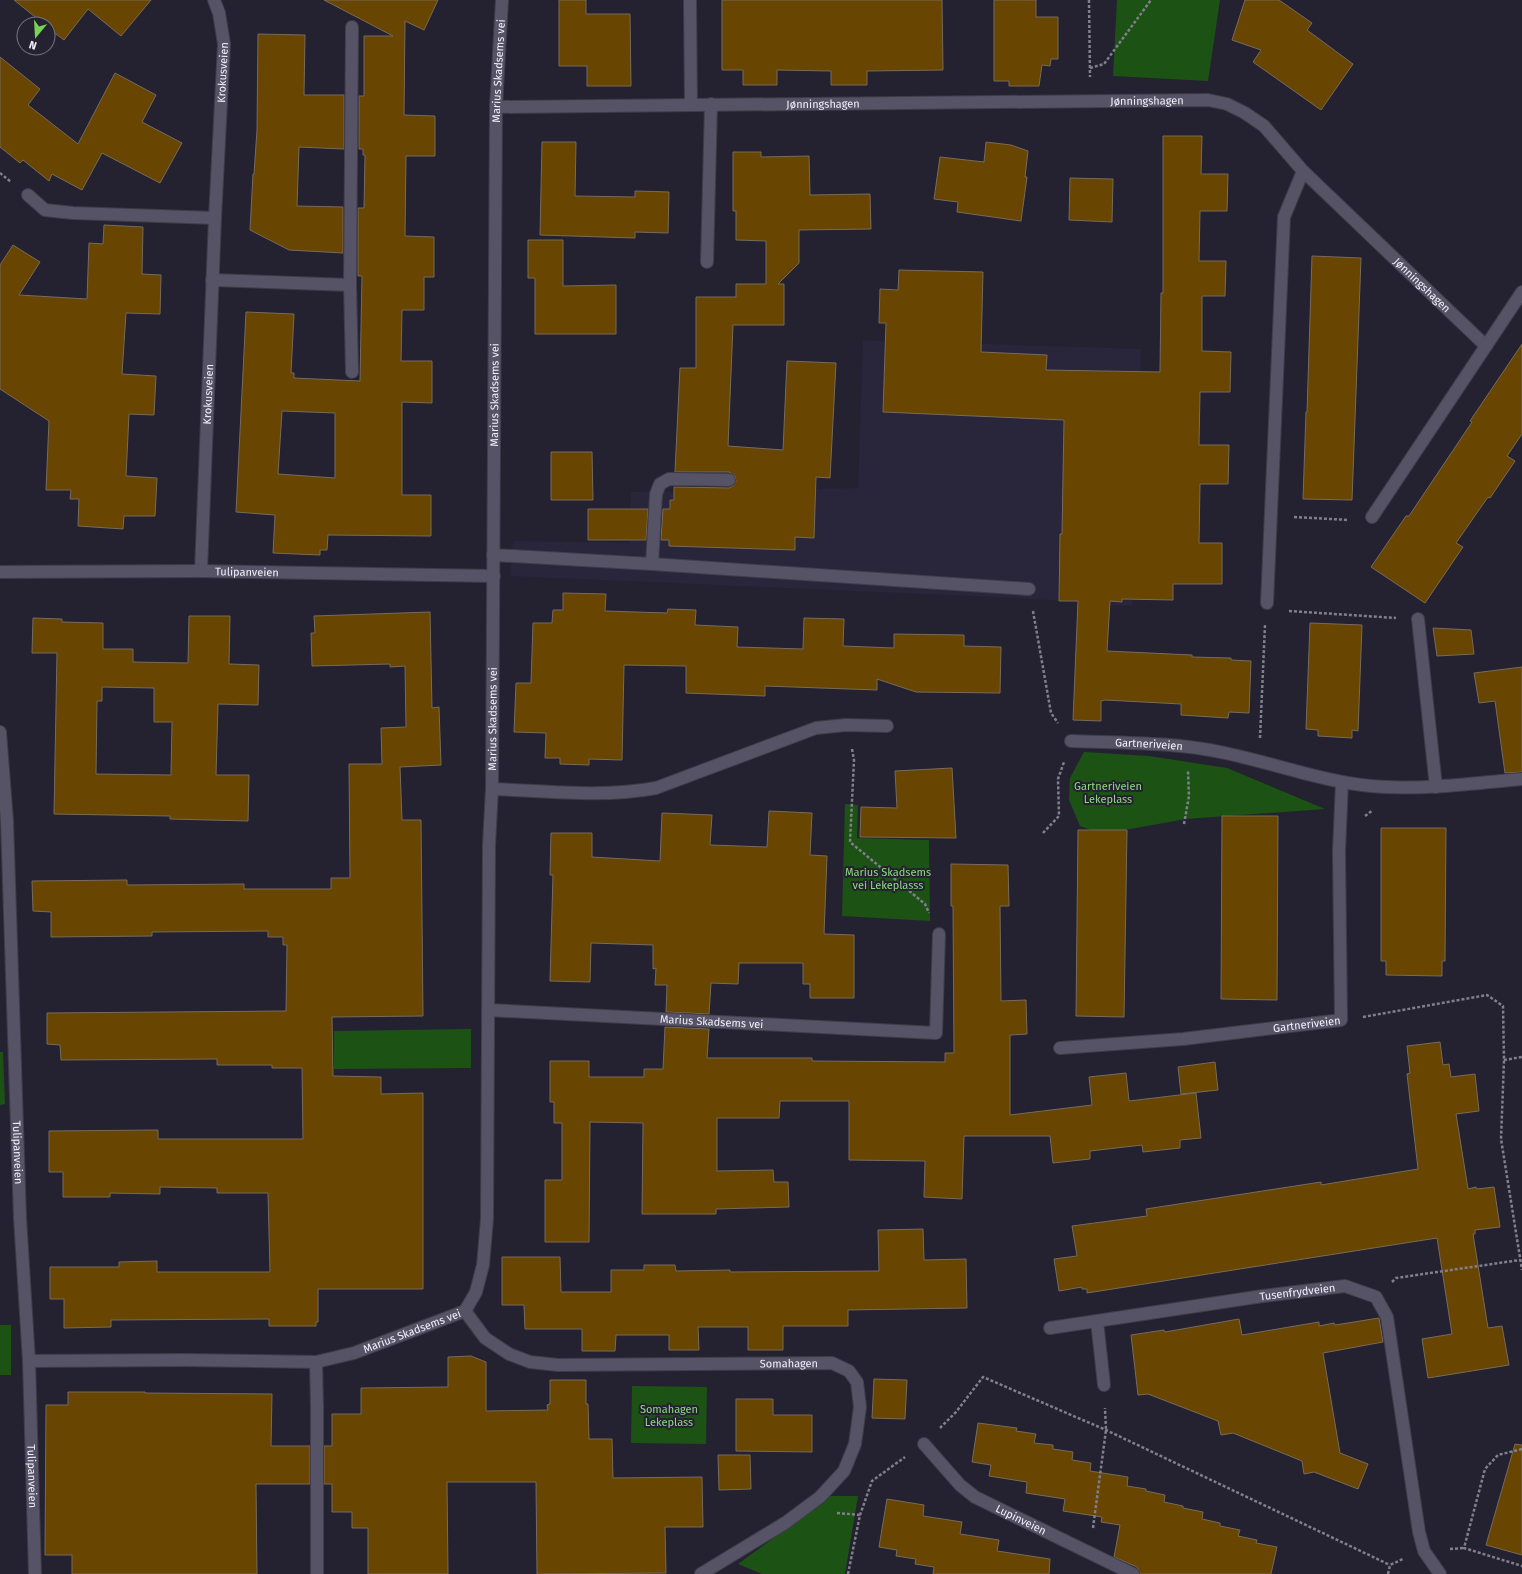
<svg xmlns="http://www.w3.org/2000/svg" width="1522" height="1574" font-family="'Fira Sans',sans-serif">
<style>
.built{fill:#29253b}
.green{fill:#1d5215}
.building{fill:#684501;stroke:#776b5a;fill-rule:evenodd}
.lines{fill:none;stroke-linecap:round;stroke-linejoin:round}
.minor-casing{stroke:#3f3d4a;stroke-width:14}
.path{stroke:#817f8c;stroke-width:2.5;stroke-dasharray:3 2;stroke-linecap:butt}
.minor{stroke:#555365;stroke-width:12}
.labels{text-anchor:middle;stroke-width:4;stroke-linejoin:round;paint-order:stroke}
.street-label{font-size:11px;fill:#f1f0fa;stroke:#242231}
.park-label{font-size:11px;fill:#8ed882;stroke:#242231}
</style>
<rect width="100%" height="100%" fill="#242231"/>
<!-- built -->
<polygon class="built" points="863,340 1141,349 1132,606 1018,598 510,576 513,541 630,543 631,492 858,488"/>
<!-- green -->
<g class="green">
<polygon points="1117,0 1220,0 1208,81 1113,76"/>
<polygon points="1084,752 1149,756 1227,768 1325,809 1186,819 1102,834 1080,826 1069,800 1070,778"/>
<polygon points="845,804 858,805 857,838 929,840 930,921 842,916"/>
<polygon points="471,1029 471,1068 334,1069 334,1031"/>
<polygon points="0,1052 3,1052 5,1104 0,1105"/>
<rect x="0" y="1325" width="11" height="50"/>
<polygon points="632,1386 707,1387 706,1444 631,1443"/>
<polygon points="831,1496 858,1496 845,1574 762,1574 738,1564"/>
</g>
<!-- building -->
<g class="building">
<polygon points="14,0 151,0 121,36 88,9 64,40 48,28 48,24 44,24"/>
<path d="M324,0H438L424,30L405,21L404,115L435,116V156H406L405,236L434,237V277H424V310H402L401,361H432V403L402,402V495H431V536L328,535L327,550H320V555L273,553L275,515L236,512L246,312L294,314L291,373H294V378L360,381L362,276H358V208H364L365,155H363V149H359V96H364V36H393ZM282,411L335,413V478L278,474Z"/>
<polygon points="559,0 586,0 586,14 630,14 631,86 587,86 587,66 559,66"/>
<polygon points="722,0 942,0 943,70 867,71 867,85 831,85 831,71 777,70 777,85 743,85 743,70 722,70"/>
<polygon points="994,0 1036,0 1036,17 1058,17 1058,59 1051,59 1050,66 1042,65 1039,86 1009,86 1009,81 994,81"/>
<polygon points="1245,0 1279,0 1312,23 1307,30 1353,64 1321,110 1253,62 1261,50 1232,40"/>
<polygon points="258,34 305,35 304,95 344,95 344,149 299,147 297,206 343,207 343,253 289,250 250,230 253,174 254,174 257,130"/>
<polygon points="0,57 40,89 28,105 78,144 115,73 156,95 142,122 182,143 160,183 102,153 82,190 52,174 49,181 23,160 20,163 0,147"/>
<polygon points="1163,136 1202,136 1201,174 1228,174 1227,211 1200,211 1199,261 1226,261 1225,296 1202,296 1202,351 1231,352 1230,392 1200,392 1199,445 1229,445 1228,484 1200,484 1199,543 1222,543 1222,584 1173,584 1173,600 1122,599 1122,602 1110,601 1107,651 1192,655 1192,657 1231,658 1231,660 1251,661 1249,713 1229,712 1228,718 1181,715 1181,704 1105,700 1101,701 1101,721 1073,720 1078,601 1059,601 1060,534 1062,534 1064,420 883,412 886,323 879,323 880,289 898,290 899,270 983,272 981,352 1047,355 1046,370 1160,372 1161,293 1163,293"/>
<polygon points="542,142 576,142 575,196 635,197 635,191 669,192 668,233 635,232 635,238 540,235"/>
<polygon points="986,142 1011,145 1028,151 1025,177 1027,177 1021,221 957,212 958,202 934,199 940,157 984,162"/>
<polygon points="733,152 761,152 761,157 809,156 810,195 870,194 871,229 799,230 799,263 778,284 784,284 784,325 733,325 728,446 783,450 787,361 836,363 830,478 816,477 814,538 795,537 795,550 669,546 669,540 661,540 663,509 670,509 670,500 674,500 674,487 729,488 733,486 736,481 735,476 729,472 675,472 680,368 696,368 696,297 736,297 736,284 766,284 766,241 736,240 736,211 733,211"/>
<polygon points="1070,178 1113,179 1112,222 1069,220"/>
<polygon points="104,225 143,227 142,274 161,275 160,314 126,313 122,374 156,376 154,415 129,414 126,476 157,478 155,516 124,516 123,529 78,526 79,499 70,499 71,490 46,490 49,421 0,389 0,265 13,245 40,262 19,295 87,299 89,243 103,244"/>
<polygon points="528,240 563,240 563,286 616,285 616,334 535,334 535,278 528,278"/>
<polygon points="1312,256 1361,258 1352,500 1303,499 1306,412 1307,412"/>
<polygon points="1522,344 1522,434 1507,456 1515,461 1490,498 1488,497 1456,543 1463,547 1425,603 1371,567 1406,516 1409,516 1472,422 1470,421"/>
<polygon points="551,452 592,452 593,500 551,500"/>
<polygon points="588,509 648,509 646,540 588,540"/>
<polygon points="563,593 606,594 605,611 667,613 668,609 696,610 695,625 738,627 737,647 803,649 804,618 844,619 843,646 894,648 894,634 964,635 964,646 1001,647 1000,693 916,692 877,679 877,690 765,686 765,696 686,693 686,666 624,665 622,760 589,759 589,765 560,764 560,758 545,758 546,733 514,732 516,683 531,683 533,623 552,623 553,610 563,610"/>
<polygon points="430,612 432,708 439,707 441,765 400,767 402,820 421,820 423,1016 332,1017 333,1076 381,1077 381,1094 423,1093 423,1289 318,1289 318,1322 316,1322 316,1326 269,1326 269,1319 111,1320 111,1327 64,1328 64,1299 50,1299 50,1267 119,1267 119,1262 157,1261 157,1272 270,1272 268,1193 217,1193 217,1188 160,1187 160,1194 110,1193 110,1197 63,1197 63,1172 49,1172 49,1131 158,1130 158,1139 303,1139 302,1068 272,1068 272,1065 217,1065 217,1059 61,1060 60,1045 47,1044 47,1013 286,1011 287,945 283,945 283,937 268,937 268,931 152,932 152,936 51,937 51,912 33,911 32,881 127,880 127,885 244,884 244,889 331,889 331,878 350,878 349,764 382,764 381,728 406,727 405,666 390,667 390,664 312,666 311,633 315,633 314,616"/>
<path d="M189,616H230L229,664L259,665L258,705L218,704L216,775H249L248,821L170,819V816L54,814L57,653H32L33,618L62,619V622L103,623V649H133V662L188,663ZM102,687L154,688V722H172L171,775L96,774L97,701H102Z"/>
<polygon points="1310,623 1362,625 1358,731 1352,730 1352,738 1318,736 1318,730 1306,729"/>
<polygon points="1433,628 1471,630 1474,654 1437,656"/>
<polygon points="1522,667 1522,772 1505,773 1495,701 1479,703 1474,673"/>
<polygon points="952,768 956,838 860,837 861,807 897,808 895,771"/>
<polygon points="769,811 812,813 810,855 827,856 824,934 854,935 854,998 810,998 810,984 803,984 803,963 739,963 738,984 711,983 709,1014 666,1012 667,985 655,985 656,968 653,969 653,945 591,943 590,982 550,981 553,875 550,875 551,833 592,833 592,857 660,861 662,813 712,815 710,845 767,847"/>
<polygon points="1222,816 1278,816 1277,1000 1221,999"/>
<polygon points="1381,828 1446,828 1445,961 1442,961 1442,976 1386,975 1386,961 1381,961"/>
<polygon points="1078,830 1127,830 1124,1017 1076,1016"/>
<polygon points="951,864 1008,865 1009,906 1000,906 1001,1001 1026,1000 1027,1034 1010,1035 1010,1115 1092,1105 1089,1077 1126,1073 1129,1101 1196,1093 1201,1138 1180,1140 1180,1148 1143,1152 1142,1145 1090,1151 1090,1159 1053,1163 1050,1136 964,1136 962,1199 924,1197 925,1161 849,1160 849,1101 780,1101 779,1118 717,1118 717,1171 773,1170 774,1182 788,1182 789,1207 716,1209 716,1214 642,1214 643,1123 590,1122 589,1242 545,1242 545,1180 562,1180 562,1123 554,1123 554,1102 550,1102 550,1061 589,1061 589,1077 644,1077 644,1069 663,1069 665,1027 709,1029 707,1058 812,1058 812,1061 945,1062 945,1053 954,1053 953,906 951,906"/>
<polygon points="1440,1042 1443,1065 1449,1064 1451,1077 1475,1074 1479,1111 1456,1114 1468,1189 1476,1187 1477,1189 1494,1187 1500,1227 1475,1230 1475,1234 1473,1234 1488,1328 1502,1326 1509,1365 1428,1378 1422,1339 1452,1334 1437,1238 1087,1293 1087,1289 1082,1289 1082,1287 1059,1291 1054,1259 1077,1256 1072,1226 1147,1216 1146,1209 1321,1182 1321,1185 1418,1169 1407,1074 1410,1073 1407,1046"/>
<polygon points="1215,1062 1218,1090 1181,1094 1178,1067"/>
<polygon points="923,1229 924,1260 966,1259 967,1308 848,1310 848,1326 783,1326 783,1350 748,1350 748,1327 698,1327 699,1350 669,1350 669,1335 616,1335 615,1351 582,1351 582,1329 525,1329 524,1305 502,1305 502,1257 560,1257 561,1292 611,1292 611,1270 644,1270 644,1265 675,1265 676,1271 730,1270 730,1272 879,1271 878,1230"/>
<polygon points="1379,1318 1383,1342 1323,1353 1340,1453 1368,1464 1358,1489 1314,1472 1304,1474 1302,1461 1233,1433 1221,1435 1218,1421 1148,1394 1138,1395 1131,1335 1164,1330 1165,1332 1239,1319 1242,1335 1319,1322 1319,1326 1334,1323 1335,1325"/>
<polygon points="471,1356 486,1362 486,1411 548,1410 547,1405 550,1404 550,1380 586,1380 586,1404 588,1404 589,1439 612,1439 613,1478 702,1477 703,1527 665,1527 666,1573 537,1574 536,1482 447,1482 448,1574 368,1574 368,1528 352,1528 352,1512 332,1512 332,1484 324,1484 324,1446 332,1446 332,1414 361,1414 361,1388 448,1387 448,1357"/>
<polygon points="874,1379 907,1380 905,1419 872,1418"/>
<polygon points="68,1392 145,1392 145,1393 272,1394 271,1446 310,1446 310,1484 256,1484 257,1574 72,1574 72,1555 45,1555 46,1405 68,1405"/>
<polygon points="736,1399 773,1399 773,1415 812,1415 812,1452 736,1451"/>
<polygon points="978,1423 1017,1428 1016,1431 1036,1434 1034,1443 1053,1445 1053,1449 1073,1452 1072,1460 1091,1463 1090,1471 1128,1477 1127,1486 1146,1489 1146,1491 1165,1495 1164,1502 1183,1506 1183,1508 1203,1512 1202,1519 1220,1523 1220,1526 1240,1530 1238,1536 1257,1540 1256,1543 1277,1547 1271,1574 1140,1574 1137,1567 1114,1557 1120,1525 1101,1522 1102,1517 1063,1511 1065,1499 1026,1493 1027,1482 989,1476 991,1465 972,1462"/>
<polygon points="1515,1444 1522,1445 1522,1555 1486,1545"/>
<polygon points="718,1455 750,1455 751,1489 719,1490"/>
<polygon points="887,1499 924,1505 923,1516 962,1522 960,1534 999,1540 997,1551 1050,1559 1049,1574 933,1574 934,1567 915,1564 916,1559 896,1556 897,1550 879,1547"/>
</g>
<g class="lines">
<defs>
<g id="minor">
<polyline points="690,0 691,104"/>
<path id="s1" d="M496,107L1208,100L1227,104L1245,113L1264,126L1303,171L1486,346"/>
<polyline points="28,195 45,210 73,213 215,218"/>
<polyline points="707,262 711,104"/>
<polyline points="212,280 350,285"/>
<polyline points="352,372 350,285 352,27"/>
<polyline points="1372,517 1522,292"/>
<polyline points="493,555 652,564 1029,589"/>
<polyline points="652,564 656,494 660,484 669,479 729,480"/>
<path id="s2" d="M201,571L215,218L224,44L219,13L214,0"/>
<path id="s3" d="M0,572L201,571L494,576"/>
<polyline points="1267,603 1284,217 1303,171"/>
<polyline points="1418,619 1436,787"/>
<path id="s4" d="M0,732L7,821L20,1218L29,1361L35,1574"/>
<path id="s5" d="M1071,741C1123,743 1175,742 1225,753C1278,764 1331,785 1386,787C1431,789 1477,783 1522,779"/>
<path d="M492,789C546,791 602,798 656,788L816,728L846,725L887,726"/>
<path id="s6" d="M488,1010L936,1033L939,934"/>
<path id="s7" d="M1060,1048L1183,1039L1341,1020L1339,851L1342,782"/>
<path id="s8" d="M465,1311L485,1338L509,1354L530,1362L558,1365L832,1363L849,1371L857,1382L860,1407L855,1444L844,1471L820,1497L785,1523L701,1574"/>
<polyline points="1097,1321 1104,1385"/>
<path id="s9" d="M1050,1328L1263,1296L1345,1286L1376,1297L1387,1317L1419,1532L1424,1551L1440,1574"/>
<polyline points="29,1361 184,1360 316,1362"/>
<path id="s10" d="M924,1444L960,1485L975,1497L1133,1574"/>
<path id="s11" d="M317,1574V1406L316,1362L354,1353L465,1311L476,1292L483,1265L487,1219L489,845L492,789L496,107L502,0"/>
</g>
</defs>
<!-- minor casing -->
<use href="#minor" class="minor-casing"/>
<!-- path -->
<g class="path">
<polyline points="1089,0 1090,77"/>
<polyline points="1090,68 1104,64 1151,0"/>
<polyline points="0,173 11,182"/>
<polyline points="1294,517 1349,520"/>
<polyline points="1033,611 1051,713 1058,723"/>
<polyline points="1289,611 1396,618"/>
<polyline points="1260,738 1265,625"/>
<polyline points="852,749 854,760 850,842 925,904 929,913"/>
<polyline points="1365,816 1373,810"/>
<polyline points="1184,824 1189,796 1188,771"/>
<polyline points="1043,833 1059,816 1058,779 1064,762"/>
<polyline points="1363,1017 1487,995 1503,1006 1504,1060 1501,1139 1522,1270"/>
<polyline points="1504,1060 1522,1057"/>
<polyline points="1392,1282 1396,1278 1520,1260"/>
<polyline points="940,1428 956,1412 983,1377 1106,1430 1390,1565"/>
<polyline points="1522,1449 1498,1455 1485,1469 1464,1548 1522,1566"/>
<polyline points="837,1513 860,1515"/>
<polyline points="1093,1528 1106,1430 1105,1408"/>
<polyline points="1450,1549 1464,1548"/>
<polyline points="848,1574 860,1515 872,1481 905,1457"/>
<polyline points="1388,1574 1390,1565 1403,1559"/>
</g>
<!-- minor -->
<use href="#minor" class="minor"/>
</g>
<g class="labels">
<!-- street labels -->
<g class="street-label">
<text dy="4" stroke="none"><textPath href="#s11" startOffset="1614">Marius Skadsems vei</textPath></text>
<text dy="4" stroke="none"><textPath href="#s2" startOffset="499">Krokusveien</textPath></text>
<text dy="4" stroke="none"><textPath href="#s1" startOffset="651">Jønningshagen</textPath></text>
<text dy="4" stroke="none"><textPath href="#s1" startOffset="327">Jønningshagen</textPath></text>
<text dy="4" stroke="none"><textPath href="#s1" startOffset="999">Jønningshagen</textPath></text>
<text dy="4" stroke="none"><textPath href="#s2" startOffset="177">Krokusveien</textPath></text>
<text dy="4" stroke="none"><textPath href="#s11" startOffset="1290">Marius Skadsems vei</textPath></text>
<text dy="4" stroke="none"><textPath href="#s3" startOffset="247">Tulipanveien</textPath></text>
<text dy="4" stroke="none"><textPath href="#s11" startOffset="966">Marius Skadsems vei</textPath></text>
<text dy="4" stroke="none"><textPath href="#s5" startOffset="78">Gartneriveien</textPath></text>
<text dy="4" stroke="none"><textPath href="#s6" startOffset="224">Marius Skadsems vei</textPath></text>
<text dy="4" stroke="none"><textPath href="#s7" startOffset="248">Gartneriveien</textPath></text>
<text dy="4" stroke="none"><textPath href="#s4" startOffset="421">Tulipanveien</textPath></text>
<text dy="4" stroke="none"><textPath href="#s9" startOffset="250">Tusenfrydveien</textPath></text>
<text dy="4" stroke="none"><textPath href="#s11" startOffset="313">Marius Skadsems vei</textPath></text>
<text dy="4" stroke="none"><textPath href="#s8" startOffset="344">Somahagen</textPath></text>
<text dy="4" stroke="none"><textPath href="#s4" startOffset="745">Tulipanveien</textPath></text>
<text dy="4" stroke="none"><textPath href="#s10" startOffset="125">Lupinveien</textPath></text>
</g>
<!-- park labels -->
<g class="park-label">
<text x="1108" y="790">Gartneriveien<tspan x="1108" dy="13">Lekeplass</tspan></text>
<text x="888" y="876">Marius Skadsems<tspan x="888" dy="13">vei Lekeplasss</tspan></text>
<text x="669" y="1413">Somahagen<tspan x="669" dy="13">Lekeplass</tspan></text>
</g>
</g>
<!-- north arrow -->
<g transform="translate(36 36) rotate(198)"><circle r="19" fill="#242231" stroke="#767481"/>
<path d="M0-3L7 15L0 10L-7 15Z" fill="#7ad157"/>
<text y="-6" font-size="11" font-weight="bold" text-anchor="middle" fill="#f1f0fa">N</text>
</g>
</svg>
